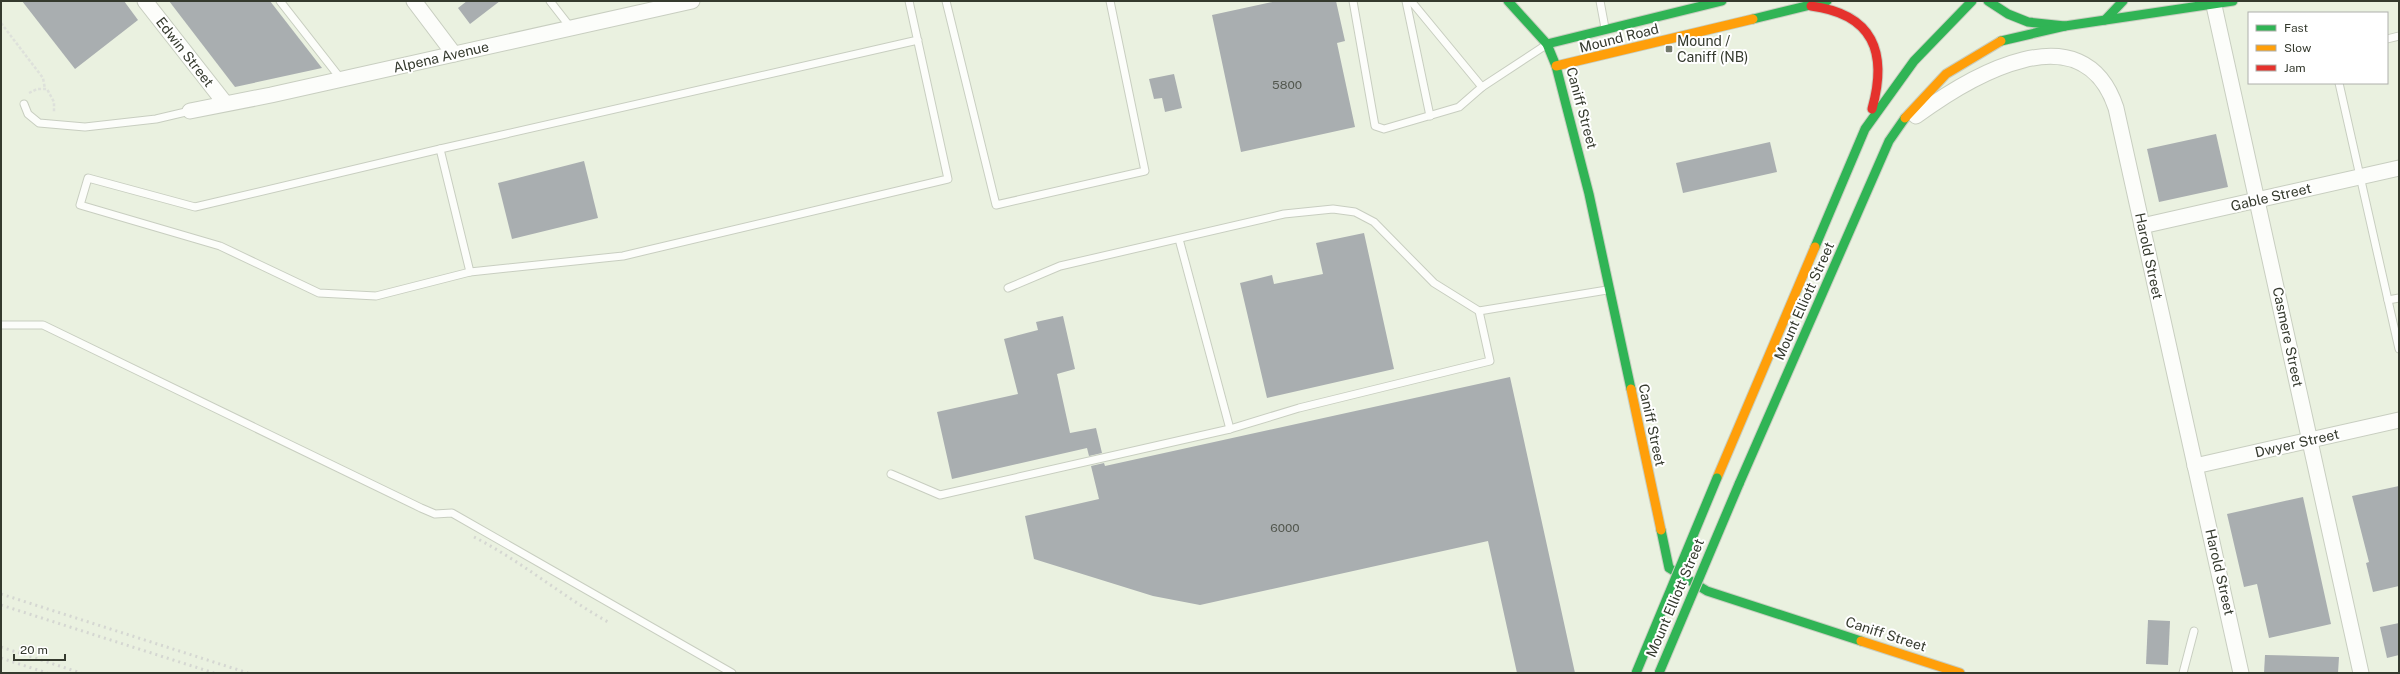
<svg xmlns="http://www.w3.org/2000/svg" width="2400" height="674" font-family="'Public Sans',sans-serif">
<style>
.building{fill:#a9aeb0}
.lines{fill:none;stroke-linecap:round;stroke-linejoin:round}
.lane-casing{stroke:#c8cec0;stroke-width:9}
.street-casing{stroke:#c8cec0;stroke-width:17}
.fast-casing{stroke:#c8cec0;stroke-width:11}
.slow-casing{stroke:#c8cec0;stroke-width:11}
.jam-casing{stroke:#c8cec0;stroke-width:11}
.path{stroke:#dee1db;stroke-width:2.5;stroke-dasharray:3 2;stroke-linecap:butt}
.lane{stroke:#fcfdfa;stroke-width:7}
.street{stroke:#fcfdfa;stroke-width:15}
.fast{stroke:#30b455;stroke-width:9}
.slow{stroke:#ff9f0a;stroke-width:9}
.jam{stroke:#e5322d;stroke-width:9}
.rail{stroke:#d5d7d2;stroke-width:3;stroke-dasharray:2 4;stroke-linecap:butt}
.fast-bridge-casing{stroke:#c8cec0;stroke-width:11;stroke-linecap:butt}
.fast-bridge{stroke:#30b455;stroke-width:9}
.poi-dot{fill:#747a6c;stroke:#fff;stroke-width:1.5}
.labels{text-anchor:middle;stroke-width:4;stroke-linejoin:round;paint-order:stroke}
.number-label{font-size:12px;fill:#52574e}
.street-label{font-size:14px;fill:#353a2e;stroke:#fff}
.poi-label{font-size:14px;fill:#353a2e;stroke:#fff;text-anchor:start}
</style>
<rect width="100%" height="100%" fill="#eaf1e0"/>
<!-- building -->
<g class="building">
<polygon points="22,1 124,1 138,20 75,69"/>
<polygon points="169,1 270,1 322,68 235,87"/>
<polygon points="467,1 500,1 470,24 458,8"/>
<polygon points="1277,1 1336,1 1345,41 1337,43 1355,127 1241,152 1212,15"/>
<polygon points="1174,74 1182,108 1165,112 1162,98 1154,99 1149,79"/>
<polygon points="2216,134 2228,187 2159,202 2147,149"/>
<polygon points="1770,142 1777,172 1683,193 1676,163"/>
<polygon points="584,161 598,218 512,239 498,183"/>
<polygon points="1364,233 1394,369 1267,398 1240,283 1272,275 1274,284 1323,274 1316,243"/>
<polygon points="1063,316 1075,369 1057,374 1070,433 1096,428 1102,453 1089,456 1087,448 952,479 937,412 1018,394 1004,339 1038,330 1036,322"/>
<polygon points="1510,377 1575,673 1517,673 1488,541 1200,605 1153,596 1034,559 1025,516 1099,499 1091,466 1104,463 1105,466"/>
<polygon points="2399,486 2399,586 2373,592 2366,563 2369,562 2352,496"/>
<polygon points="2303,497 2331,624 2269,638 2257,584 2244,587 2227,514"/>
<polygon points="2148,620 2170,621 2168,665 2146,664"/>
<polygon points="2399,623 2399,655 2387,658 2380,627"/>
<polygon points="2265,655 2339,657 2338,673 2264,673"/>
</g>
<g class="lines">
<defs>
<g id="lane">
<polyline points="280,1 341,79"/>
<polyline points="550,1 571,28"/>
<polyline points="909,1 948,179 623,256 470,272 440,149 918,40"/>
<polyline points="946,1 996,205 1145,171 1110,1"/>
<polyline points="1353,1 1375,126 1384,129 1459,107 1482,87"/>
<polyline points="1406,1 1430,116"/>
<polyline points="1411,1 1482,87 1546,45"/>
<polyline points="1600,1 1605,28"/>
<polyline points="2387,39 2399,36"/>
<polyline points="2339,83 2399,349"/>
<polyline points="24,104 28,114 39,123 85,127 156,119 190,111"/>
<polyline points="440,149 195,207 88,178 80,205 220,246 319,293 376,296 470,272"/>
<polyline points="1179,239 1230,429"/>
<polyline points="1008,288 1060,266 1284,214 1333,209 1355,212 1374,222 1434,283 1479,311"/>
<polyline points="2388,300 2399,298"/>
<polyline points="1,325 43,325 421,508 435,514 452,513 732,673"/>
<polyline points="891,474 940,495 1230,429 1299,408 1490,361 1479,311 1607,290"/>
<polyline points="2183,673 2194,631"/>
</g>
<g id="street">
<polyline points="145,1 225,103"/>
<polyline points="414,1 454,54"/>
<polyline points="2213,1 2361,673"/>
<polyline points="190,111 271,95 692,1"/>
<path d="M1916,116C1969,77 2083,8 2116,108L2241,673"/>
<polyline points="2142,226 2399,168"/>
<polyline points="2195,466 2399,420"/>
</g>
<g id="fast">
<polyline points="1508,1 1547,44 1556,66 1589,194 1631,389"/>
<polyline points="1988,1 2008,14 2028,22 2065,26 2233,1"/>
<polyline points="1753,19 1827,1"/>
<polyline points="2105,20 2123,1"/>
<polyline points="2001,41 2065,26"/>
<polyline points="1547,44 1722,1"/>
<polyline points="1815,247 1865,129 1914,61 1972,1"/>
<polyline points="1739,484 1889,141 1905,118"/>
<polyline points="1661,530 1669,568 1707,591 1861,641"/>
</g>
<g id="slow">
<polyline points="1556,66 1753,19"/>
<polyline points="1905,118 1946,74 2001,41"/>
<polyline points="1631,389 1661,530"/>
<polyline points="1717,478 1815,247"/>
<polyline points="1861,641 1960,673"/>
</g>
<path id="jam" d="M1811,6C1873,14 1888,52 1872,109"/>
</defs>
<!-- lane casing -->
<use href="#lane" class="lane-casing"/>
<!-- street casing -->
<use href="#street" class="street-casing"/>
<!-- fast casing -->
<use href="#fast" class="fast-casing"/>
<!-- slow casing -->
<use href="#slow" class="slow-casing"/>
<!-- jam casing -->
<use href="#jam" class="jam-casing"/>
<!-- path -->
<g class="path">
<polyline points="1,23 43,78 45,89"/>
<polyline points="29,93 37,89 47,89 54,102 54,113"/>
</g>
<!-- lane -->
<use href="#lane" class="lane"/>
<!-- street -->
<use href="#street" class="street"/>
<!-- fast -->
<use href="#fast" class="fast"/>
<!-- slow -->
<use href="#slow" class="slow"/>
<!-- jam -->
<use href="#jam" class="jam"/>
<!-- rail -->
<g class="rail">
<path d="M474,537C521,561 562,596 608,622"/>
<polyline points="1,594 248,673"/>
<polyline points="1,605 214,673"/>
<polyline points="1,647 81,673"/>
<polyline points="1,658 47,673"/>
</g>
<defs>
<g id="fast-bridge">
<polyline points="1636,673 1717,478"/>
<polyline points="1659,673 1739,484"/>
</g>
</defs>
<!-- fast-bridge casing -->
<use href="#fast-bridge" class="fast-bridge-casing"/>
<!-- fast-bridge -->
<use href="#fast-bridge" class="fast-bridge"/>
</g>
<!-- markers -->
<rect class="poi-dot" x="1665" y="45" width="8" height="8" rx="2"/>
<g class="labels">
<!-- number labels -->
<g class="number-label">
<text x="1287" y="89">5800</text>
<text x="1285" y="532">6000</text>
</g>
<!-- street labels -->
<g class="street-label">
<text transform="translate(1619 38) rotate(-14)" y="5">Mound Road</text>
<text transform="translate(185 52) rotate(52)" y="5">Edwin Street</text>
<text transform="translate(441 57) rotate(-13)" y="5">Alpena Avenue</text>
<text transform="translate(1582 108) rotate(75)" y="5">Caniff Street</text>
<text transform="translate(2271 197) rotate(-13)" y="5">Gable Street</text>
<text transform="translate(2149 256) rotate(78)" y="5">Harold Street</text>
<text transform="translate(1804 301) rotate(-66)" y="5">Mount Elliott Street</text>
<text transform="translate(2288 337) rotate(78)" y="5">Casmere Street</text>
<text transform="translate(1652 425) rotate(78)" y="5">Caniff Street</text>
<text transform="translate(2297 443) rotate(-13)" y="5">Dwyer Street</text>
<text transform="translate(2220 572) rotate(77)" y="5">Harold Street</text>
<text transform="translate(1675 598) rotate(-67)" y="5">Mount Elliott Street</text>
<text transform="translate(1886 634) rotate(18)" y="5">Caniff Street</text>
</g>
<!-- poi labels -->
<g class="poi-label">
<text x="1677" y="46">Mound /<tspan x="1677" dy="16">Caniff (NB)</tspan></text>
</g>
</g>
<!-- border -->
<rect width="2400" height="674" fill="none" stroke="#353a2e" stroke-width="4"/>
<!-- legend -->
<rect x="2248" y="12" width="140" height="72" fill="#ffffff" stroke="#aeb0ab"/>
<rect x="2256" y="25" width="20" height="6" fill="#30b455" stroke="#aeb0ab"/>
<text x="2284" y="32" font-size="12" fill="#353a2e">Fast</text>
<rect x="2256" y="45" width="20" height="6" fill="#ff9f0a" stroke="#aeb0ab"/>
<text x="2284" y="52" font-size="12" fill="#353a2e">Slow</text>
<rect x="2256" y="65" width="20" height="6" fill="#e5322d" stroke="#aeb0ab"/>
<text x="2284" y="72" font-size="12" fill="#353a2e">Jam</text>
<!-- scale -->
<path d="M14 654v6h51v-6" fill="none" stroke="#353a2e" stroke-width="2"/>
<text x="20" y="654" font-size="12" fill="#353a2e" stroke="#ffffff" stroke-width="3" paint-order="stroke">20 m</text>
</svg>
